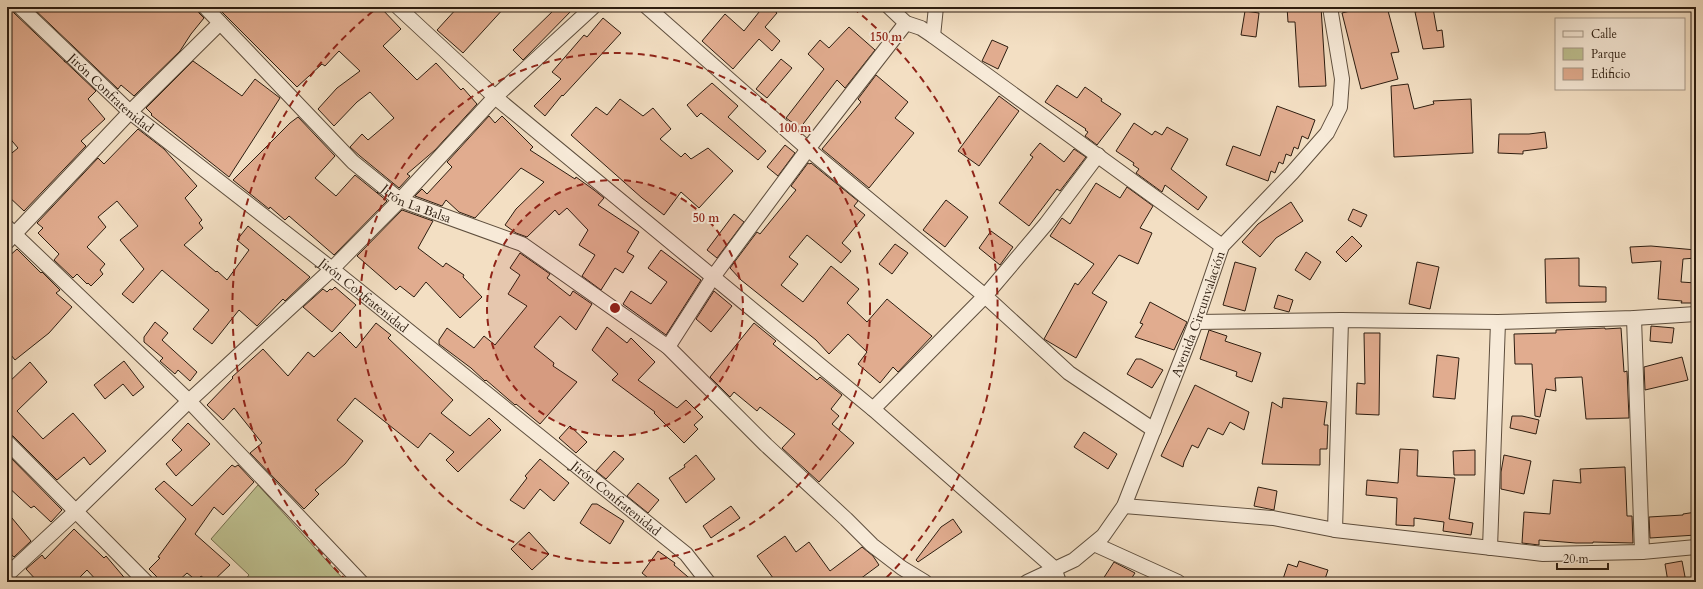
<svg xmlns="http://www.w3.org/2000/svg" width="1703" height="589" font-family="Cardo,serif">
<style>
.green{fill:#bec191;stroke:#766f50}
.building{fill:#e1ac8f;stroke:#2d1d10}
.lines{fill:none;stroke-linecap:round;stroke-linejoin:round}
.street-casing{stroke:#5e4e3d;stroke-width:16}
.street{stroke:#f7ead8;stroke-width:14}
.ring{fill:none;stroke:#8f2418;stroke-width:2;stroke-dasharray:7 5}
.labels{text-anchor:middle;stroke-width:4;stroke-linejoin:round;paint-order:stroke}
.street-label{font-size:13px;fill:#2d1d10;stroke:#f7ead8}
.centre{fill:#8f2418;stroke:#f7ead8;stroke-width:2}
.ring-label{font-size:12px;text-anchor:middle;font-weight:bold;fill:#8f2418;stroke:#f7ead8;stroke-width:4;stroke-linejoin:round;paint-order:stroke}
</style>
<rect width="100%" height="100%" fill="#f3dfc3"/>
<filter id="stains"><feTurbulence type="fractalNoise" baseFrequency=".005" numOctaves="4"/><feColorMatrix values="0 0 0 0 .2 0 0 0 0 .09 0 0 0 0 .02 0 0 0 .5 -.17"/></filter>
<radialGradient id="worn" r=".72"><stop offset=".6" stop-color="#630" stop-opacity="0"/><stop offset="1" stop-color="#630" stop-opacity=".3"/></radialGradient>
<!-- green -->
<polygon class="green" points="258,485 346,582 243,582 249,575 211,539"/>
<!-- building -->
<g class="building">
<polygon points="7,7 12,7 14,13 96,91 88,99 105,119 81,141 86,146 24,211 7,195 7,157 18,148 7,135"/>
<polygon points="32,7 197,7 199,13 204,18 191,34 180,51 134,96 121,85 118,89"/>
<polygon points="217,7 380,7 401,29 383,46 417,80 436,63 461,90 463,88 477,104 435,150 407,174 410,176 399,188 360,156 350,147 362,134 368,140 394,118 370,92 357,102 334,126 318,109 337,88 360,71 339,51 325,66 322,64 297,87"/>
<polygon points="458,7 505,7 463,53 437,30"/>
<polygon points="557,7 575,7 523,60 513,50"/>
<polygon points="763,7 770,7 777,13 765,27 780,41 772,51 759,39 733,69 702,41 725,14 744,31"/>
<polygon points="1287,7 1321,7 1326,86 1299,87 1295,22 1288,22"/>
<polygon points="1366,7 1387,7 1399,52 1391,53 1398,79 1361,89 1342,13"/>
<polygon points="1433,8 1437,31 1442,30 1444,47 1423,49 1415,12"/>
<polygon points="1245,11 1259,13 1256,37 1241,35"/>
<polygon points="603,18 621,33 563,96 562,95 545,116 534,106 561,79 552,72 584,35 587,37"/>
<polygon points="849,27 875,50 845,88 837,80 800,128 786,118 824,69 808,54 820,40 829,48"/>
<polygon points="992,40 1008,47 998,69 982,61"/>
<polygon points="781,59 792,68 767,98 756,89"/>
<polygon points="193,61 242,96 255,79 280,98 229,177 151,115 152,114 146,108"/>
<polygon points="876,75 908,102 895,118 914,133 869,188 822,149 861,102 858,99"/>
<polygon points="712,83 738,106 728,117 766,151 758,160 701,113 697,117 687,105"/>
<polygon points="1408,84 1414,109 1434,104 1433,101 1471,99 1473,153 1394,157 1391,86"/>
<polygon points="1057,85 1077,98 1085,87 1102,99 1101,101 1121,114 1097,145 1085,136 1088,132 1085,130 1086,129 1045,102"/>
<polygon points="999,96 1019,111 979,166 958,151"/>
<polygon points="620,99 643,116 653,108 671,129 660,139 681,157 685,153 691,159 708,148 733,171 699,208 681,192 664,215 642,198 571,135 596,107 607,115"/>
<polygon points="1277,106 1315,120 1308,139 1302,136 1298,149 1294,147 1291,156 1286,154 1283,164 1279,162 1275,173 1271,171 1268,181 1226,165 1233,146 1260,156"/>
<polygon points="489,116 495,123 502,116 533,147 530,150 575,179 576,177 594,190 604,198 598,205 639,232 627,252 634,256 623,273 615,268 601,290 582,276 595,255 579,245 588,230 567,208 559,215 555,210 527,237 516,233 505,225 516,209 544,182 521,168 475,218 459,212 446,200 442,206 415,196 422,189 427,194 452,167 447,162"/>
<polygon points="298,117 335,156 315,178 336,196 355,175 387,201 334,255 289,216 285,220 270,207 269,209 233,180 290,123"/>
<polygon points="1134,123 1152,135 1155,131 1162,135 1167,127 1188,139 1171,169 1207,197 1198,210 1165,185 1162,192 1136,173 1139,169 1133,165 1134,163 1116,151"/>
<polygon points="138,129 164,149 197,186 185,198 202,220 199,223 203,228 184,245 216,272 217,271 227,280 249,250 237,240 248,226 310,277 285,301 283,299 257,326 239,310 212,344 193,329 209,310 162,270 133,303 122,294 144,269 120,240 138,226 117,201 98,217 106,227 87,247 105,264 100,270 103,274 91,286 88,283 87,284 77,274 73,278 54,260 59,254 38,233 43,228 37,223 98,158 104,164"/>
<polygon points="1545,132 1547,148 1523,151 1523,154 1498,153 1499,134 1529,134"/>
<polygon points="1040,143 1064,162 1074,149 1086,157 1060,191 1057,189 1029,226 999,203 1033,157 1030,155"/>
<polygon points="785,145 795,153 778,176 767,167"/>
<polygon points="808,163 810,164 811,163 858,201 854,206 865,215 842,243 851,251 841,263 807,235 789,257 798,264 781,285 803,302 831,266 859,289 847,303 867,322 887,299 932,336 898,372 893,367 880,383 858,364 867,352 848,334 829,354 816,340 741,280 730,268 757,232 760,234 796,190 791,186"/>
<polygon points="1096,183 1120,198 1127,187 1153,206 1140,228 1152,233 1138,264 1119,255 1092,293 1107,302 1076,358 1044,339 1075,283 1078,285 1094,264 1050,236 1062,218 1070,224"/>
<polygon points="946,200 968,217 945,247 923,230"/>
<polygon points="1291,202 1303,221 1276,238 1260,257 1242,242 1258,224"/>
<polygon points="1353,209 1367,215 1361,227 1348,220"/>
<polygon points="402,210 433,221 418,248 443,267 446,263 464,275 463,277 482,297 460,318 426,282 414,297 400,286 396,290 357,256"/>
<polygon points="734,214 744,222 717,258 707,250"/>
<polygon points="991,231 1013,247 1000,265 979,248"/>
<polygon points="1352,236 1362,246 1346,262 1336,252"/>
<polygon points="895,244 908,253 892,274 879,264"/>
<polygon points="1651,246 1696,250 1696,258 1683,259 1681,282 1696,283 1696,303 1681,303 1682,301 1658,299 1661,261 1632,263 1630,247"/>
<polygon points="17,249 41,273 42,272 60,290 56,293 72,307 49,333 15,360 7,350 7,258"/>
<polygon points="661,250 701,280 666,335 623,304 631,291 651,304 667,282 648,268"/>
<polygon points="1306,252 1321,262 1310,280 1295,270"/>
<polygon points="520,253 550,274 547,278 570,296 573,291 592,304 576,330 560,316 534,347 554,363 553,366 577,382 540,424 516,404 515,405 486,380 485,381 471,368 439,344 439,340 447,328 474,348 484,336 495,345 527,306 508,294 520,275 510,268"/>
<polygon points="1579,258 1579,286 1606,287 1606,302 1546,303 1545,259"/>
<polygon points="1235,262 1256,268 1245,311 1223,305"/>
<polygon points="1417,262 1439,267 1430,309 1409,304"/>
<polygon points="335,287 356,305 332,332 303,307 323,289 327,292 330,289 332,290"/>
<polygon points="714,291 732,306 711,332 696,319"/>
<polygon points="1278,295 1293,300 1289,312 1274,308"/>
<polygon points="1150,302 1187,322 1174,350 1135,337 1143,324 1140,323"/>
<polygon points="155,322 168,333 162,340 197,372 190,381 178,370 175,374 160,361 163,358 144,342 144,337"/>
<polygon points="376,323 391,335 388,338 453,400 441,413 470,436 489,418 501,430 458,472 446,460 454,452 430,433 418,448 355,398 337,420 363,441 345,464 315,490 319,494 304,509 250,453 262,443 234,408 223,420 207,405 233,378 232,377 263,349 288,376 308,352 314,357 340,332 356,348"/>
<polygon points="754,323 776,341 773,344 789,357 817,380 820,377 842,395 831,409 839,416 832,424 854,443 819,482 782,448 795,434 760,407 757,411 734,392 730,397 710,377"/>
<polygon points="1651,326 1674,328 1672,343 1650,341"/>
<polygon points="607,327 627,343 631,338 655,362 638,380 677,408 686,400 703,417 694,425 698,429 684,443 654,413 655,412 612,380 618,374 592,350"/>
<polygon points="1605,328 1605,329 1621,328 1624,372 1627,371 1629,418 1586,419 1582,377 1555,378 1556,391 1546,389 1540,417 1535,416 1532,364 1515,364 1514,334 1556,333 1556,330"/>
<polygon points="1209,330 1227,336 1225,341 1261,353 1252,382 1236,376 1237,372 1200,359"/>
<polygon points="1364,333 1380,333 1379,415 1356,414 1357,383 1365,384"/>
<polygon points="1437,355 1459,358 1455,399 1433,397"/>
<polygon points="1682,357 1688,380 1645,390 1644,367"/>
<polygon points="1136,359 1141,359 1163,370 1152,388 1127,374"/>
<polygon points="124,361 144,387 133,396 123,384 105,399 94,385"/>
<polygon points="30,362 47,382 17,411 43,439 73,413 106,451 90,465 84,457 57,480 13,436 7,434 7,384"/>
<polygon points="1195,385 1249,412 1244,430 1230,422 1223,435 1208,428 1198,448 1192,445 1184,462 1183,467 1161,456"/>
<polygon points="1283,398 1327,402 1324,425 1328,425 1327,449 1320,449 1320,465 1262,464 1272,402 1282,408"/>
<polygon points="1512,416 1522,416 1539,420 1536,434 1510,428"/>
<polygon points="188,423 210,444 176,476 166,464 182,450 172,440"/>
<polygon points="570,426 587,442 576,453 559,438"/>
<polygon points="1084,432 1117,454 1108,469 1074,447"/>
<polygon points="1400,449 1418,450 1417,476 1455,478 1449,519 1473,523 1471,535 1443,531 1444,522 1414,518 1414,526 1396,525 1397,498 1366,495 1367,480 1398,483"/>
<polygon points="1475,450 1475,475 1454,475 1453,451"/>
<polygon points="614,451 624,459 606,479 596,471"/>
<polygon points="7,454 62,510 51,522 34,506 31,508 7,486"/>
<polygon points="696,455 715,479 686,503 669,478 685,467 684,465"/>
<polygon points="1504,455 1531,461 1524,494 1501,489 1501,472"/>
<polygon points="540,459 569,483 554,501 540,489 524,509 510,500 527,478 525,476"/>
<polygon points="232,465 235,467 238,465 254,482 223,515 214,507 195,534 230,565 212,582 209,582 201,576 197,581 187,573 177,582 162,582 149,569 160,558 158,557 186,519 155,489 164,481 192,506"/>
<polygon points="1625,467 1627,516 1632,516 1633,543 1593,542 1593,543 1576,543 1539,540 1539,545 1522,543 1524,512 1550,514 1553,480 1581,483 1580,469"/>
<polygon points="638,483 659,500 648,513 627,496"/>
<polygon points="1258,487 1277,491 1274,510 1254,506"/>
<polygon points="592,504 597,504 624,521 610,544 580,523"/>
<polygon points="731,506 740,518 711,538 703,526"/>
<polygon points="7,512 31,541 14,557 7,551"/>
<polygon points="1696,512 1696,535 1650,538 1649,517 1683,515 1683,514"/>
<polygon points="953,519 962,532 918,562 916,560 941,527"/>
<polygon points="74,529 104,558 106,556 128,582 98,582 87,570 75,582 38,582 26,569 42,555 45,559"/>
<polygon points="529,532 549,554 532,570 511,549"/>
<polygon points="785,536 796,552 809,542 830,571 862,547 873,556 879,565 856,582 776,582 757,556"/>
<polygon points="658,551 675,563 674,565 694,582 653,582 642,573"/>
<polygon points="1299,561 1328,570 1324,582 1282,582 1288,564 1297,567"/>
<polygon points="1682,561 1686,582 1668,582 1665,564"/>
<polygon points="1114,562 1135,573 1129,582 1101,582"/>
</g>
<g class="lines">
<defs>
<g id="street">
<path id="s1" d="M20,7L130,112L332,269L686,554L708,582"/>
<path id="s2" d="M205,7L353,162L400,200L522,244L668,347L766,445L846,519L872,545L902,568L925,582"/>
<polyline points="398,7 495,97 873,409 1054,568 1059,582"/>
<polyline points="647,7 808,149 985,296 1069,373 1154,430"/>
<polyline points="889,7 906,23 921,28 933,36 1222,246"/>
<polyline points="933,36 936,7"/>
<polyline points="7,227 189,401 361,582"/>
<polyline points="7,242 130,112 220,23"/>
<polyline points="1634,318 1642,552"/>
<polyline points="1196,322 1341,320 1498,322 1634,318 1696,314"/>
<polyline points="668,347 713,277 808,149 906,23"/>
<polyline points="873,409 985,296 1046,224 1098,155"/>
<polyline points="7,442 146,582"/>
<polyline points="1124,506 1273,518 1335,530 1543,554 1642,552 1696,547"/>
<polyline points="1335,530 1341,320"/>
<polyline points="1094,544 1178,582"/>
<polyline points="1490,548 1498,322"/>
<polyline points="7,575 76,511 189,401 332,269 400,200 495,97 593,7"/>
<path id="s3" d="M1027,582L1074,560L1103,536L1124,506L1196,322L1222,246L1292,173L1327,133L1340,107L1342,79L1330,7"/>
</g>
</defs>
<!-- street casing -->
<use href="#street" class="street-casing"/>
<!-- street -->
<use href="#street" class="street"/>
</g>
<!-- distance rings -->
<circle cx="615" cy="308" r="128" fill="#8f2418" fill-opacity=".12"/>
<g class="ring">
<circle cx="615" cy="308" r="128"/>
<circle cx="615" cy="308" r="255"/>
<path d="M347 581A383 383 0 0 1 377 8M853 8A383 383 0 0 1 883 581"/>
</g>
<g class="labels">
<!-- street labels -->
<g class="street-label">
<text dy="5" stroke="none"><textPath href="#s1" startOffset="125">Jirón Confratenidad</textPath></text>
<text dy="5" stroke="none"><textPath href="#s2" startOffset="291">Jirón La Balsa</textPath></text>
<text dy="5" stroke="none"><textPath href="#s1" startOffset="449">Jirón Confratenidad</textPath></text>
<text dy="5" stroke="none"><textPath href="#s3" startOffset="332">Avenida Circunvalación</textPath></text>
<text dy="5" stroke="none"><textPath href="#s1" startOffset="773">Jirón Confratenidad</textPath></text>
</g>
</g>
<circle cx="615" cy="308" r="6" class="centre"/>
<g class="ring-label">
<text x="886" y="41">150 m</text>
<text x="795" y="132">100 m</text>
<text x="706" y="222">50 m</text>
</g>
<!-- margin -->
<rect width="1703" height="589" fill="none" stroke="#f3dfc3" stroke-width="24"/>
<rect x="8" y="8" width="1687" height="573" fill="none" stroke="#2d1d10" stroke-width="2"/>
<rect x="12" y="12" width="1679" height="565" fill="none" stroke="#2d1d10"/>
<!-- legend -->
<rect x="1555" y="18" width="130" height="72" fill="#f7ead8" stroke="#a69888"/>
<rect x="1563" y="31" width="20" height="6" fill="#f7ead8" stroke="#a69888"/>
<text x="1591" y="38" font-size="12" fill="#2d1d10">Calle</text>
<rect x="1563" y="48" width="20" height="12" fill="#bec191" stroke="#a69888"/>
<text x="1591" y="58" font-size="12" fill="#2d1d10">Parque</text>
<rect x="1563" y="68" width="20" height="12" fill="#e1ac8f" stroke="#a69888"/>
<text x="1591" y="78" font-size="12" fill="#2d1d10">Edificio</text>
<!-- scale -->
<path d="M1557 563v6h51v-6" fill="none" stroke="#2d1d10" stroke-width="2"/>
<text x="1563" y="563" font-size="12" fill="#2d1d10" stroke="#f7ead8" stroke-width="3" paint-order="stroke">20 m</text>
<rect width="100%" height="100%" filter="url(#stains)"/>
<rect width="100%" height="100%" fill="url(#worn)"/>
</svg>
